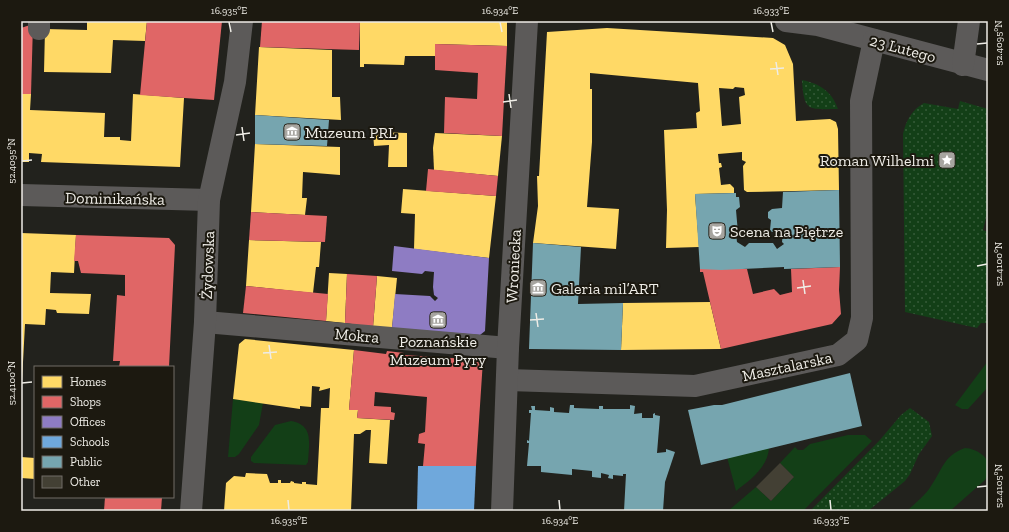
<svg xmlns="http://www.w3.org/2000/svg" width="1009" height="532" font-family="'Zilla Slab',serif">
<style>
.grass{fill:#133f17}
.park{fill:url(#park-dots)}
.homes{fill:#ffd966;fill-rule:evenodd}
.shops{fill:#e06666}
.offices{fill:#8e7cc3}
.schools{fill:#6fa8dc}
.public{fill:#76a5af}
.building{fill:#434034}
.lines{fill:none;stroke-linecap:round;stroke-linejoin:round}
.minor{stroke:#5c5a59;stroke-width:22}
.ticks{fill:none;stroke:#eeece6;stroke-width:1.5}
.labels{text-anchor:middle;stroke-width:4;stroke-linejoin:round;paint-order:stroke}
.street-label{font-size:16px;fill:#eeece6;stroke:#1c1910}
.poi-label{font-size:16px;fill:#eeece6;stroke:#1c1910;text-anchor:start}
.neatline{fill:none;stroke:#eeece6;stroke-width:1.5}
.ticks-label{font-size:10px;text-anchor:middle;fill:#eeece6}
</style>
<defs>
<pattern id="park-dots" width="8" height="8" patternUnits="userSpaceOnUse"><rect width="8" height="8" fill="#133f17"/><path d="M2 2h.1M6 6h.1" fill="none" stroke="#365b39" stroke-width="1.8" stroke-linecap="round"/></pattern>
</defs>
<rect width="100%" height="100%" fill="#22221d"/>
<!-- grass -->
<g class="grass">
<polygon points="988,361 988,387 968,409 962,409 955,405"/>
<polygon points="233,399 263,403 259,425 239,454 235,457 228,457"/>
<path d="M291,421C314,425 309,443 308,462L306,465L254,463L251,461V457L275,425Z"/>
<polygon points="848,435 865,435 872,441 803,511 728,511 756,487 771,501 794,477 780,463 795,447 798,450 803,450 810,444"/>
<path d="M769,448C768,467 750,480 736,491L727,457Z"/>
<path d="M965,448C981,449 997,463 985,480L950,511H907C915,503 925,496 931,486C943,469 943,456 965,448Z"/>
</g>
<!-- park -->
<g class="park">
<path d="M802,80C821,84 832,92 838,109C809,109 804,113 802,80Z"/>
<path d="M960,101L988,109V210L983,230L988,232V323H981L977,328L905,312L903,134C906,120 912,110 924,103L958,109Z"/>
<polygon points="910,408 929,422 932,436 919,454 910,474 905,481 868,511 810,511 879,441 901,415"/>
</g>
<!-- homes -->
<g class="homes">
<polygon points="87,21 147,21 145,41 113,40 111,73 44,72 45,29 87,30"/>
<polygon points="360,21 507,21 507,46 435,44 435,56 405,56 404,65 364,64 364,67 360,67"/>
<path d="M607,28L773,38L785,45L793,64L796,121L830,119L836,122L838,129L839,190L747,192L744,190L743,166L746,162L742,160V152L718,154L719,163H721L722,167L719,168L721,185L730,184L734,188V193L695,194L699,247L666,248L667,210L664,130L697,128L696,113L700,111L698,83L590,73V89H592V142L587,207L619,209L616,249L533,243L538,206L537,176H539L547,32ZM735,87L744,88L745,95L739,97L741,124L722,126L719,88L733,89Z"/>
<polygon points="259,47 332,50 332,97 340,97 341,120 255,115"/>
<polygon points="21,94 31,94 30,110 105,113 104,137 120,137 120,140 131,141 133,94 184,98 180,167 41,162 42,154 29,153 29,162 21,162"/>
<polygon points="373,132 407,133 407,167 388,167 389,145 374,146"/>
<polygon points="435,133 502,136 498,176 434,170 433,148"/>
<polygon points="255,144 340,147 340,175 303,172 302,198 307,198 305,215 251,212"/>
<polygon points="403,189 496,196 489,258 414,249 415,214 401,213"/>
<polygon points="21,233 76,235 74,273 51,272 50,293 91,294 89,314 57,313 56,310 46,309 45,325 25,324 22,381"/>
<polygon points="249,240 321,242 319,267 316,267 313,293 246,286"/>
<polygon points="329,273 347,274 345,323 326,321"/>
<polygon points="377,276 397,278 392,328 373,327"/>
<polygon points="710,302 721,349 621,350 623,303"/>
<polygon points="245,339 354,350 349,410 358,410 357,418 390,420 387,464 369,463 371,430 366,430 360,434 354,434 351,511 224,511 226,483 234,476 245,477 246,473 267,474 270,483 278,483 278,480 281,480 281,483 290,483 291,481 294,482 294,483 302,484 302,482 306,482 306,484 317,485 321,408 329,408 330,388 319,391 320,387 312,386 311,407 300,406 300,409 233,399 239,344"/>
<polygon points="21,457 35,458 35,479 21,478"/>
</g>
<!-- shops -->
<g class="shops">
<polygon points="147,21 222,21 214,100 140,95"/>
<polygon points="262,21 360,21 359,50 260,47"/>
<polygon points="33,24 31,94 21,94 21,28"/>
<polygon points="435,44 507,46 502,136 444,133 445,97 477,99 478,73 435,70"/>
<polygon points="428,169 498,176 496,196 426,191"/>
<polygon points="251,212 327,216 325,242 249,240"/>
<polygon points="76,235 169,238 175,245 169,367 119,367 120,361 113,361 117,295 125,296 125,275 81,273 78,261 74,261"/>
<polygon points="840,267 839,290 841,314 832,324 721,349 703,272 700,272 700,269 747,269 753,294 774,289 780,295 792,292 791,269"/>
<polygon points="347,274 377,276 373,327 345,323"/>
<polygon points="246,286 328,294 326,321 243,313"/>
<polygon points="354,350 386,354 387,351 404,353 403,355 483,360 476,466 423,466 425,444 418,443 419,434 425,432 427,397 375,392 374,406 391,407 391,412 395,413 394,420 357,418 358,410 349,410"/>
<polygon points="105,497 162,497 161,511 104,511"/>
</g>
<!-- offices -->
<polygon class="offices" points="394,246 489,258 485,331 480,335 392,328 395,294 430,296 435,301 438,298 434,295 433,287 434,272 425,271 422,274 392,271"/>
<!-- schools -->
<polygon class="schools" points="418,466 476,466 474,511 417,511"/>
<!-- public -->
<g class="public">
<polygon points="255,115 329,120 327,146 255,144"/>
<polygon points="839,190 840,267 784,269 784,267 721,270 700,269 695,194 736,193 736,197 739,197 740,207 736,210 738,233 736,234 737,242 745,247 749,243 773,243 777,249 784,244 782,242 783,232 772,232 770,230 771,220 768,218 768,212 772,209 782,208 783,192"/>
<polygon points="533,243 581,247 578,304 623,303 621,350 529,349"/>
<polygon points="850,373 862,426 701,465 688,410 714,405 722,405"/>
<polygon points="570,405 574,405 574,408 599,409 599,406 603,406 603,409 630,409 630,405 635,406 634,414 642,413 642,418 653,418 653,414 655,413 655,415 660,416 657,453 666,452 666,449 675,452 665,482 663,511 624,511 626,474 623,474 623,476 613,475 613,479 608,478 609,475 601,473 601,478 592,477 592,471 572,469 572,475 541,472 541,466 527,466 529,443 527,443 527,440 529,441 531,413 529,413 529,410 532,410 531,406 535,406 535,410 550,411 550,407 554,408 554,412 569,413"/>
</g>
<!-- building -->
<polygon class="building" points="780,463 794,477 771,501 756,487"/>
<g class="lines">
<!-- minor -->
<g class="minor">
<polyline points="786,21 818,25 988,70"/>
<polyline points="39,29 39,21"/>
<polyline points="963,65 969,21"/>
<polyline points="21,195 209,200"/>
<polyline points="205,322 508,348"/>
<polyline points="507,380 695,386 838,355 857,340 862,318 861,101 874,40"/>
<polyline points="191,511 205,322 209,200 235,82 242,21"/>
<polyline points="502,511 508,348 527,21"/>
</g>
</g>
<!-- ticks -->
<path class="ticks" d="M229,22L231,32M500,22L502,32M771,22L773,32M977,44L987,43M776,62L778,75M770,69L784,68M509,94L511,108M503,102L517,100M242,127L244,141M236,135L250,133M22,161L32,160M977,266L987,264M803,280L805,294M797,288L811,286M536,313L538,327M530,320L544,319M269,345L271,359M263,353L277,352M22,383L32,382M977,487L987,486M288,500L289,510M559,500L560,510M830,500L831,510"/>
<!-- icons -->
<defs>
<symbol id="museum-square" viewBox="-11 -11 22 22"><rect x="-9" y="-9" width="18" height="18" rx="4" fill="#a7a5a0" stroke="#1c1910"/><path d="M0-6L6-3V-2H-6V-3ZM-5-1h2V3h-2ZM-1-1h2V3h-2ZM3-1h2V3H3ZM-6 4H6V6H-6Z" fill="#fff"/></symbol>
<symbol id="sight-square" viewBox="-11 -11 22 22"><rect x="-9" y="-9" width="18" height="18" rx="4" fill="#a7a5a0" stroke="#1c1910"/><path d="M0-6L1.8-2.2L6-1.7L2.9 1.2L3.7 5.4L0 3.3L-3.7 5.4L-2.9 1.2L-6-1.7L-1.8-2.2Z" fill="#fff"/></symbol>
<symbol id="theatre-square" viewBox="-11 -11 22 22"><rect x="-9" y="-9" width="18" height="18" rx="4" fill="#a7a5a0" stroke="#1c1910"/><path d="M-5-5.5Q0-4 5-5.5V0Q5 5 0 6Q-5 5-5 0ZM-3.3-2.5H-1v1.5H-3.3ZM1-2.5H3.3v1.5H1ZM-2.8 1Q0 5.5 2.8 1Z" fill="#fff"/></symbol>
</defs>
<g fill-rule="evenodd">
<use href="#museum-square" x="282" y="122" width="20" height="20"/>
<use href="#sight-square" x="937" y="150" width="20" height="20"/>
<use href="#theatre-square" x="707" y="221" width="20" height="20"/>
<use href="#museum-square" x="528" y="278" width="20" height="20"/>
<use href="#museum-square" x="428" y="310" width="20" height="20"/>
</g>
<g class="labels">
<!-- street labels -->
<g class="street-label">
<text transform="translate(903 48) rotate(15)" y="6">23 Lutego</text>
<text transform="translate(115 198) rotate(1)" y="6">Dominikańska</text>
<text transform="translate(207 265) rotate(-88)" y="6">Żydowska</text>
<text transform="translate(513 266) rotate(-87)" y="6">Wroniecka</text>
<text transform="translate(357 335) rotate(5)" y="6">Mokra</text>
<text transform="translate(787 366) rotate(-12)" y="6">Masztalarska</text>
</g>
<!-- poi labels -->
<g class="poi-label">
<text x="305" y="138">Muzeum PRL</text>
<text x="934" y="166" text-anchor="end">Roman Wilhelmi</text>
<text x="730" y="237">Scena na Piętrze</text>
<text x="551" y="294">Galeria mil’ART</text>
<text x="438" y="347" text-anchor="middle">Poznańskie<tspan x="438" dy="18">Muzeum Pyry</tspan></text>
</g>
</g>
<!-- border -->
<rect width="1009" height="532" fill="none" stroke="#1c1910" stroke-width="44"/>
<!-- legend -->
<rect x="34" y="366" width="140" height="132" fill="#1c1910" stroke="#706d66"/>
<rect x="42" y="376" width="20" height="12" fill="#ffd966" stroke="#706d66"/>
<text x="70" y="386" font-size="12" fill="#eeece6">Homes</text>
<rect x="42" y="396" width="20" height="12" fill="#e06666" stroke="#706d66"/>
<text x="70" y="406" font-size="12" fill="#eeece6">Shops</text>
<rect x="42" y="416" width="20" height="12" fill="#8e7cc3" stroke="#706d66"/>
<text x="70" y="426" font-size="12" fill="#eeece6">Offices</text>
<rect x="42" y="436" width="20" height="12" fill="#6fa8dc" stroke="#706d66"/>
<text x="70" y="446" font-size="12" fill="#eeece6">Schools</text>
<rect x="42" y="456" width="20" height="12" fill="#76a5af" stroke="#706d66"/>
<text x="70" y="466" font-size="12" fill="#eeece6">Public</text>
<rect x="42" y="476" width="20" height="12" fill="#434034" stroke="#706d66"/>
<text x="70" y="486" font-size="12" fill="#eeece6">Other</text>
<rect x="22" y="22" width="965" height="488" class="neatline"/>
<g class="ticks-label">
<text x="229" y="14">16.935°E</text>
<text x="500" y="14">16.934°E</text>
<text x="771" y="14">16.933°E</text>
<text transform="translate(998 43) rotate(-90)" y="4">52.4095°N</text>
<text transform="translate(11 161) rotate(-90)" y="4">52.4095°N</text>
<text transform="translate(998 264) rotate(-90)" y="4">52.4100°N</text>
<text transform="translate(11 383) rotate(-90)" y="4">52.4100°N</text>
<text transform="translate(998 486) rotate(-90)" y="4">52.4105°N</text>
<text x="289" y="524">16.935°E</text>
<text x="560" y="524">16.934°E</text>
<text x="831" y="524">16.933°E</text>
</g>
</svg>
